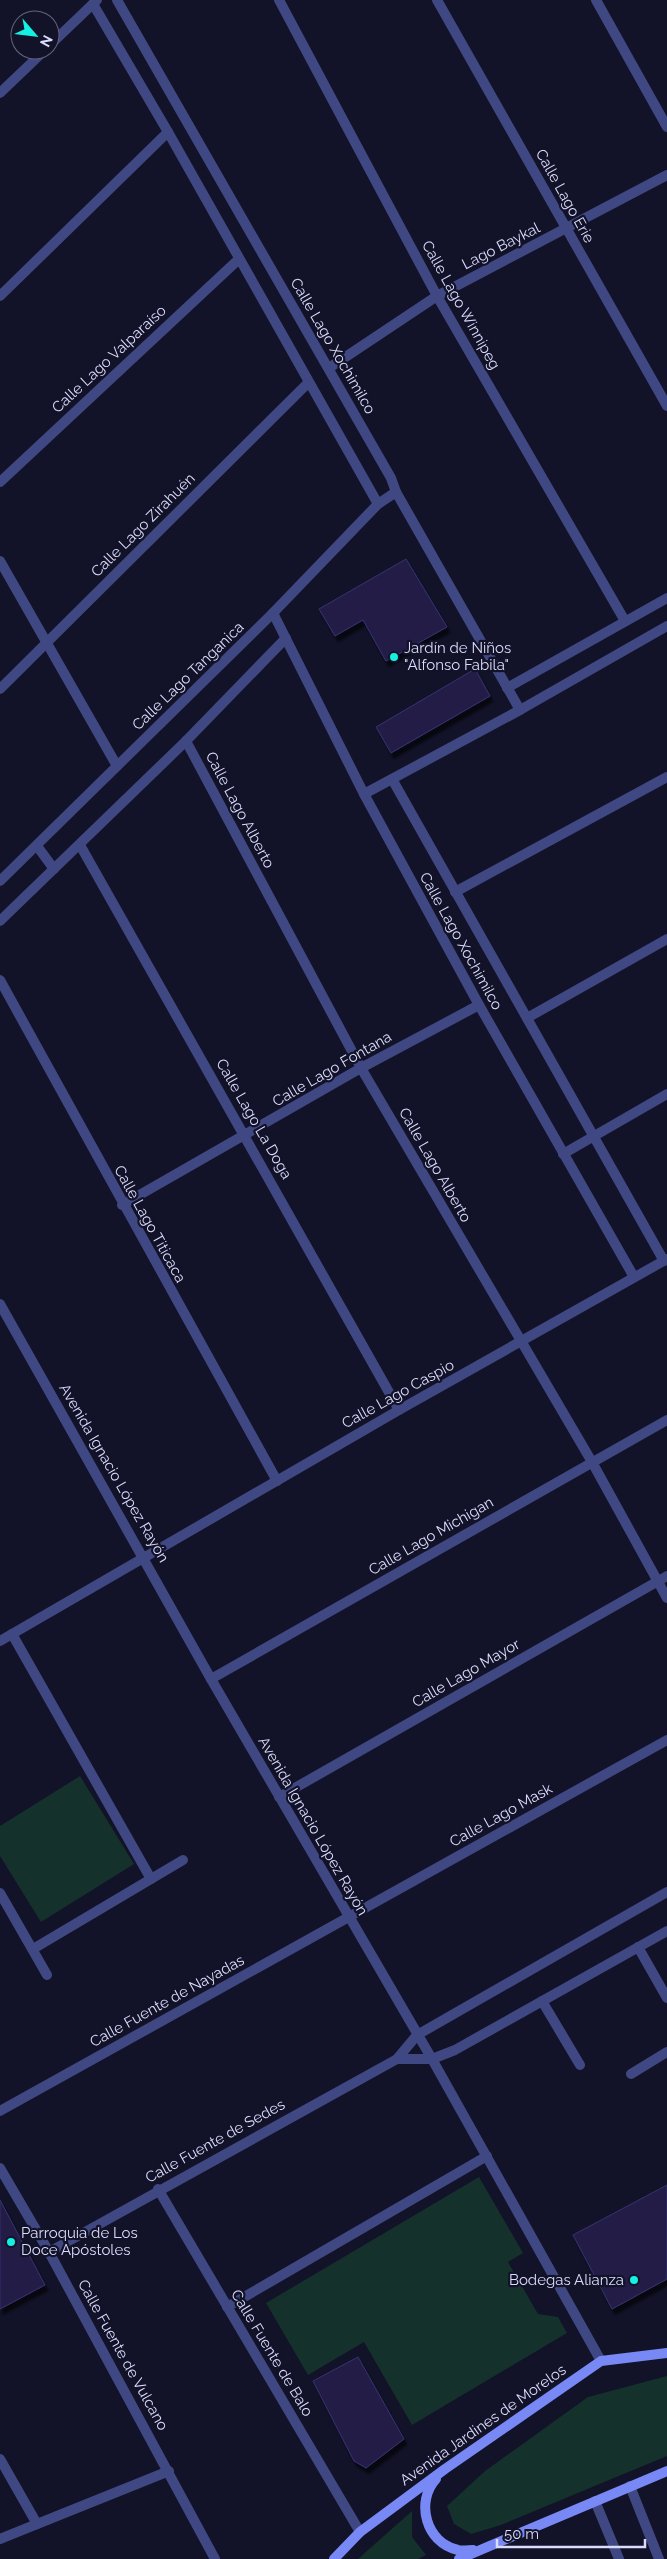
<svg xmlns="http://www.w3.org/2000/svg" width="667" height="2559" font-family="Raleway,sans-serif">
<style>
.green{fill:#15312c}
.building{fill:#211f47;stroke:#353372;filter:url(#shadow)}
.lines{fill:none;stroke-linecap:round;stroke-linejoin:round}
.minor{stroke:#404883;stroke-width:10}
.tertiary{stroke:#404883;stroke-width:10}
.secondary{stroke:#7889f6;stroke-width:10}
.poi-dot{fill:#14f0e2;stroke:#121228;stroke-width:2}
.labels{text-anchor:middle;stroke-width:4.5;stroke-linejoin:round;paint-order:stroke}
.street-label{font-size:15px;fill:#dbdcfd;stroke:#121228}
.poi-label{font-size:15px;fill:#dbdcfd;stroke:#121228;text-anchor:start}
</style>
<defs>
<filter id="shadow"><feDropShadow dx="3" dy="5.5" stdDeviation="1" flood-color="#0009"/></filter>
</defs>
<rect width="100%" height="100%" fill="#121228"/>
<!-- green -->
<g class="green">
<polygon points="80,1776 134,1864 41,1922 0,1856 0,1826"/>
<polygon points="479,2177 523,2253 508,2262 538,2314 558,2317 567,2333 412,2425 364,2342 308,2375 266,2303"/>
<polygon points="667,2376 667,2456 501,2525 471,2534 454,2524 447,2506 485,2471 588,2397"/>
<polygon points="412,2511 412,2537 426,2555 418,2559 358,2559"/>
</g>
<!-- building -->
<g class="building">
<polygon points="406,559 447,627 386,661 363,620 335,636 319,609"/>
<polygon points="475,669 490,696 391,753 376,727"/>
<polygon points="667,2185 667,2279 612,2309 573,2235"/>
<polygon points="0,2200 45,2285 0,2309"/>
<polygon points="358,2357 404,2439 366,2468 354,2461 313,2381"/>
</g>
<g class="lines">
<!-- minor -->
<g class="minor">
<polyline points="117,0 391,478 396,492 520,710"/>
<polyline points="279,0 437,296 625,621"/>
<polyline points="437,0 667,406"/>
<polyline points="596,0 667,127"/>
<polyline points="93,4 168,132 378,504"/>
<polyline points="0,296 168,132"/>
<polyline points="329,368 437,296 667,175"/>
<polyline points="0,482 239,259"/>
<polyline points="0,561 117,766"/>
<polyline points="273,613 364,794 479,1005 634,1277"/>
<polyline points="507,688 667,598"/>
<polyline points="0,689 308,383"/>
<polyline points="186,741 361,1068 592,1462 667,1598"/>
<polyline points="392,779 664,1261"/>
<polyline points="364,794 520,710 667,626"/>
<polyline points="80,845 399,1410"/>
<polyline points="37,846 54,869"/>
<polyline points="0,881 273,613 378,504 396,492"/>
<polyline points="455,892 667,777"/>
<polyline points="0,921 186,741 286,638"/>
<polyline points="0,980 277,1481"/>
<polyline points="527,1018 667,939"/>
<polyline points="563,1154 667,1094"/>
<polyline points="122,1205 361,1068 479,1005"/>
<polyline points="0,1304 211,1679 432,2059 601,2361"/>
<polyline points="12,1634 151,1879"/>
<polyline points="211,1679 667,1420"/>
<polyline points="279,1797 667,1576"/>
<polyline points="0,1893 47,1975"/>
<polyline points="638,1947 667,1998"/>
<polyline points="33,1949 183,1860"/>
<polyline points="542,2001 580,2065"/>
<polyline points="397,2059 432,2059 455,2050 667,1931"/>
<polyline points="631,2074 667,2052"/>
<polyline points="0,2111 667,1740"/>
<polyline points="0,2168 49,2252 215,2559"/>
<polyline points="158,2189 360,2532"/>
<polyline points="49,2252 397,2059 417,2035 667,1892"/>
<polyline points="227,2307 487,2156"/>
<polyline points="0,2459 37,2524"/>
<polyline points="0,2539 169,2471"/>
</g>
<!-- tertiary -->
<g class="tertiary">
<polyline points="50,45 97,0"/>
<polyline points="0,93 45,50"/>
<polyline points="0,1641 399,1410 667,1259"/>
<polyline points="630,2486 659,2559"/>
<polyline points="595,2501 619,2559"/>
</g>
<!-- secondary -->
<g class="secondary">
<path d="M436,2479C415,2502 426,2543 458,2550C462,2551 469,2550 473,2550"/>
<polyline points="334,2559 360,2532 445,2469 601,2361 667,2353"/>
<polyline points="459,2559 667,2471"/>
</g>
</g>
<!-- markers -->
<g class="poi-dot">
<circle cx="394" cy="657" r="5"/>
<circle cx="11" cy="2242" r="5"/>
<circle cx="634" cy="2280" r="5"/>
</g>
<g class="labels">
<!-- street labels -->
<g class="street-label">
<text transform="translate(565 196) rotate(61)" y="5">Calle Lago Erie</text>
<text transform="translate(501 246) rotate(-27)" y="5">Lago Baykal</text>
<text transform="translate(461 305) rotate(61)" y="5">Calle Lago Winnipeg</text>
<text transform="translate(333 346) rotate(60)" y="5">Calle Lago Xochimilco</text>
<text transform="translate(109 359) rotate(-43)" y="5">Calle Lago Valparaíso</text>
<text transform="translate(143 525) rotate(-45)" y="5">Calle Lago Zirahuén</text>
<text transform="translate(188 676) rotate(-44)" y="5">Calle Lago Tanganica</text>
<text transform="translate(240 810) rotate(62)" y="5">Calle Lago Alberto</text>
<text transform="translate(461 941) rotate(61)" y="5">Calle Lago Xochimilco</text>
<text transform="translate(332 1069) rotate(-30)" y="5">Calle Lago Fontana</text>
<text transform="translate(254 1119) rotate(60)" y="5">Calle Lago La Doga</text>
<text transform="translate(435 1165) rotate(60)" y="5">Calle Lago Alberto</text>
<text transform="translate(150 1224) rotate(61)" y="5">Calle Lago Titicaca</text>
<text transform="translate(398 1394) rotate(-29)" y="5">Calle Lago Caspio</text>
<text transform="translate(114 1473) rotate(60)" y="5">Avenida Ignacio López Rayón</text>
<text transform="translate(431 1536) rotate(-30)" y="5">Calle Lago Michigan</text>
<text transform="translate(466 1673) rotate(-30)" y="5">Calle Lago Mayor</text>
<text transform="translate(501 1815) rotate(-29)" y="5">Calle Lago Mask</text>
<text transform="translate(313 1826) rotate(60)" y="5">Avenida Ignacio López Rayón</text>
<text transform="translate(167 2001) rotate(-29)" y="5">Calle Fuente de Nayadas</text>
<text transform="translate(215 2141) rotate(-29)" y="5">Calle Fuente de Sedes</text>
<text transform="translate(272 2353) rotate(59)" y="5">Calle Fuente de Balo</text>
<text transform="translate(123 2355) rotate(61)" y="5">Calle Fuente de Vulcano</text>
<text transform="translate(483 2425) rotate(-35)" y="5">Avenida Jardines de Morelos</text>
</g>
<!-- poi labels -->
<g class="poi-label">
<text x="404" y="653">Jardín de Niños<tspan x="404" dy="17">"Alfonso Fabila"</tspan></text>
<text x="21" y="2238">Parroquia de Los<tspan x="21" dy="17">Doce Apóstoles</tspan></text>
<text x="624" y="2285" text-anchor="end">Bodegas Alianza</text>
</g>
</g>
<!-- north arrow -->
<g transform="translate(35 35) rotate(118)"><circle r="24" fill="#121228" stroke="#62637d"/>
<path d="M0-4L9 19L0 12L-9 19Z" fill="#14f0e2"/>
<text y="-8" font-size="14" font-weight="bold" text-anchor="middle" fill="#dbdcfd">N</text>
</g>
<!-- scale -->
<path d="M497 2539v8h148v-8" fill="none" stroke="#dbdcfd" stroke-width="2.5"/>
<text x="504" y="2539" font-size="15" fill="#dbdcfd" stroke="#121228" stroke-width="4" paint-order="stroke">50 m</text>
</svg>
